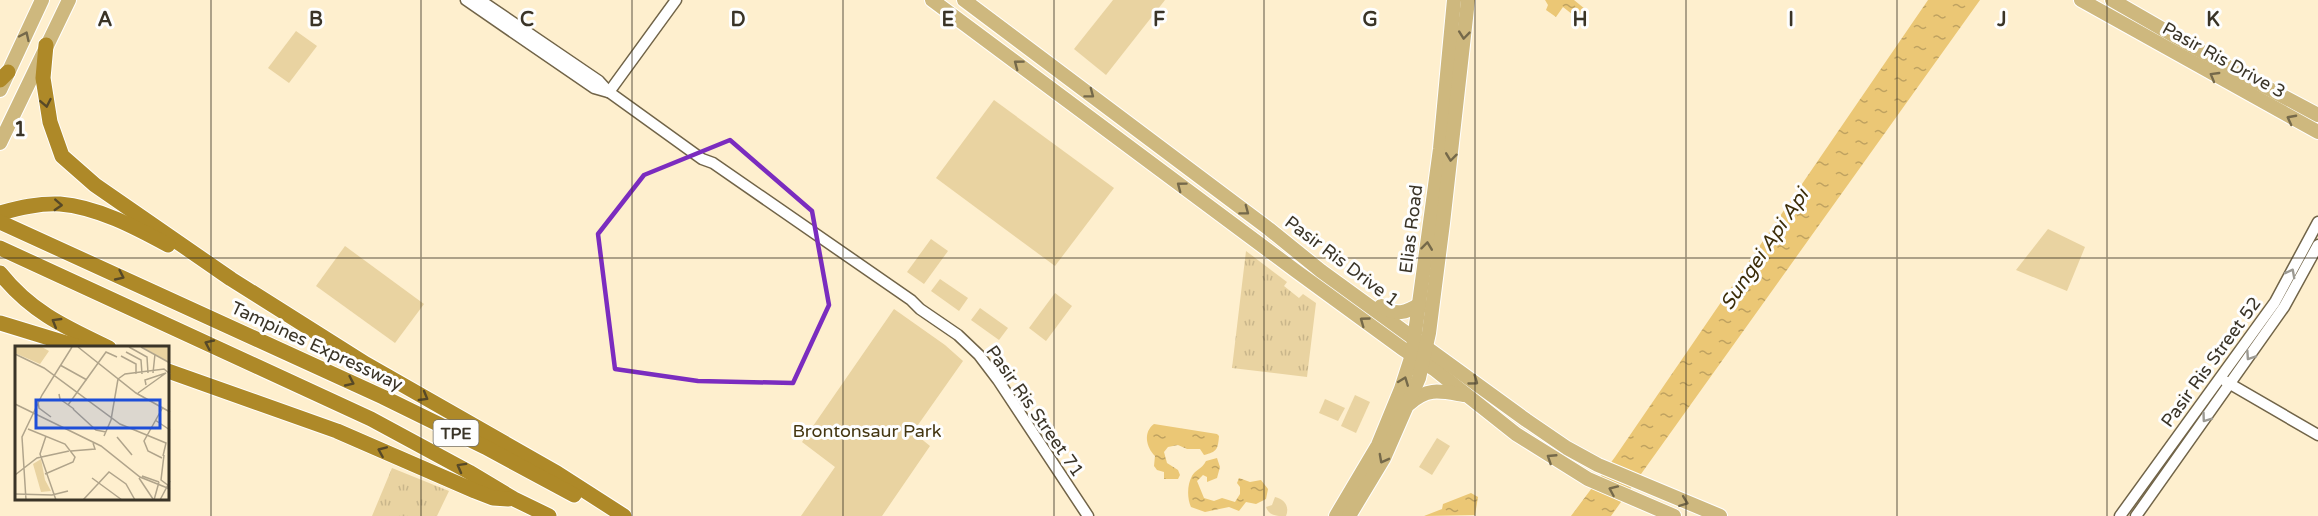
<svg xmlns="http://www.w3.org/2000/svg" width="2318" height="516" font-family="'Varela Round',sans-serif">
<style>
.grass{fill:url(#grass-tufts)}
.park{fill:#e9d3a1}
.water{fill:url(#water-ripples)}
.lines{fill:none;stroke-linecap:round;stroke-linejoin:round}
.minor-casing{stroke:#716448;stroke-width:13}
.major-casing{stroke:#fff;stroke-width:16}
.highway-casing{stroke:#fff;stroke-width:17}
.minor{stroke:#fff;stroke-width:10}
.major{stroke:#ceb87e;stroke-width:14}
.highway{stroke:#ae8928;stroke-width:15}
.oneway{stroke:#75694a}
.oneway2{stroke:#574927}
.oneway3{stroke:#9c9a93}
.marked{fill:none;stroke:#7b2cbf;stroke-width:4.5;stroke-linejoin:round}
.grid{fill:none;stroke:#3a3427;stroke-width:1.5;stroke-opacity:0.55}
.labels{text-anchor:middle;stroke-width:6;stroke-linejoin:round;paint-order:stroke}
.shield{fill:#fefefe;stroke:#757168;stroke-width:1.5}
.shield-label{font-size:16px;font-weight:bold;fill:#3a3427}
.street-label{font-size:18px;fill:#3a3427;stroke:#fefefe}
.park-label{font-size:18px;fill:#443611;stroke:#fefefe}
.water-label{font-size:20px;font-style:italic;fill:#3d2e09;stroke:#fefefe}
.inset-road{fill:none;stroke:#b0a48b;stroke-width:1.5}
.view{fill:#1d4ed8;fill-opacity:0.15;stroke:#1d4ed8;stroke-width:3}
.inset-edge{fill:none;stroke:#3a3427;stroke-width:3}
.grid-label{font-size:20px;text-anchor:middle;font-weight:bold;fill:#3a3427;stroke:#fefefe;stroke-width:6;stroke-linejoin:round;paint-order:stroke}
</style>
<defs>
<pattern id="grass-tufts" width="24" height="20" patternUnits="userSpaceOnUse" patternTransform="scale(1.5)"><rect width="24" height="20" fill="#e9d3a1"/><path d="M3 7l-1-3M5 7V3M7 7l1-3M15 17l-1-3M17 17v-4M19 17l1-3" fill="none" stroke="#c9b68b"/></pattern>
<pattern id="water-ripples" width="26" height="14" patternUnits="userSpaceOnUse" patternTransform="scale(1.5)"><rect width="26" height="14" fill="#ebc775"/><path d="M2 4q2-2 4 0t4 0M15 11q2-2 4 0t4 0" fill="none" stroke="#bfa260"/></pattern>
</defs>
<rect width="100%" height="100%" fill="#feefce"/>
<!-- grass -->
<g class="grass">
<polygon points="1246,251 1287,282 1284,286 1299,298 1303,294 1316,303 1307,377 1232,368"/>
<polygon points="392,468 449,491 437,516 372,516"/>
</g>
<!-- park -->
<g class="park">
<polygon points="1113,0 1165,0 1106,75 1074,49"/>
<polygon points="296,31 317,46 289,83 268,68"/>
<polygon points="994,100 1114,188 1055,266 936,178"/>
<polygon points="2048,229 2085,247 2067,291 2016,270"/>
<polygon points="931,239 948,251 924,284 907,272"/>
<polygon points="345,246 424,304 395,343 316,286"/>
<polygon points="940,279 968,298 959,311 931,291"/>
<polygon points="1055,293 1072,306 1046,341 1029,328"/>
<polygon points="980,308 1008,328 999,340 971,320"/>
<polygon points="894,309 945,345 963,361 913,432 930,446 882,516 801,516 835,467 802,442"/>
<polygon points="1355,395 1370,402 1356,433 1341,426"/>
<polygon points="1325,399 1345,408 1338,421 1319,413"/>
<polygon points="1437,438 1450,446 1432,475 1419,467"/>
<path d="M1275,497C1284,499 1290,506 1286,516C1277,516 1269,516 1266,507L1272,505Z"/>
</g>
<!-- water -->
<g class="water">
<polygon points="1545,0 1574,0 1585,9 1577,18 1563,7 1556,17 1546,10 1548,5"/>
<polygon points="1928,0 1980,0 1611,516 1571,516 1615,457"/>
<path d="M1154,424L1217,434L1219,436C1218,449 1217,452 1204,455L1200,449H1187L1178,445L1168,447L1164,452L1167,463L1178,470L1180,475L1178,479H1164V472L1157,470L1154,466L1155,456C1146,447 1143,432 1154,424Z"/>
<path d="M1217,458L1220,467L1217,478L1207,482V477L1203,475L1197,481L1204,498L1214,501L1222,498L1235,502L1240,494V487L1237,483L1239,478L1250,482L1261,480L1268,489L1266,499L1256,504L1246,502L1239,511L1229,507L1205,512L1191,507C1187,498 1187,485 1192,476C1195,470 1202,469 1206,461Z"/>
<polygon points="1471,493 1478,497 1475,515 1424,516 1442,509 1443,504"/>
</g>
<g class="lines">
<defs>
<g id="minor">
<polyline points="466,0 594,88 608,92"/>
<polyline points="480,0 599,81 609,92 702,159 713,163 911,300 920,309 958,335 979,355 998,380 1088,516"/>
<polyline points="609,92 676,0"/>
<polyline points="2225,381 2318,435"/>
<polyline points="2120,516 2275,302 2318,222"/>
<polyline points="2136,516 2284,307 2318,245"/>
</g>
<g id="major">
<polyline points="932,0 1296,271 1403,349 1434,369 1516,434 1588,479 1674,516"/>
<polyline points="964,0 1269,229 1321,271 1526,420 1567,448 1598,465 1720,516"/>
<polyline points="2081,0 2318,132"/>
<polyline points="2112,0 2230,68 2318,115"/>
<polyline points="0,90 42,0"/>
<polyline points="0,143 69,0"/>
<path d="M1381,306C1396,316 1406,313 1420,304"/>
<path d="M1409,404C1428,387 1440,391 1464,395"/>
<polyline points="1336,516 1378,445 1401,389 1412,355 1440,149 1454,0"/>
<polyline points="1349,516 1384,458 1419,378 1429,333 1443,223 1468,0"/>
</g>
<g id="highway">
<polyline points="46,45 43,78 50,122 62,156 95,185 231,279 366,364 557,473 624,516"/>
<polyline points="0,80 8,72"/>
<path d="M0,213C19,208 39,203 60,204C97,207 135,227 168,245"/>
<polyline points="0,222 383,397 485,447 574,495"/>
<polyline points="0,248 371,419 469,472 514,499 549,516"/>
<path d="M0,273C31,312 65,327 109,348"/>
<polyline points="0,323 82,348"/>
<polyline points="168,371 337,431 475,491 493,498 508,499"/>
</g>
</defs>
<!-- minor casing -->
<use href="#minor" class="minor-casing"/>
<!-- major casing -->
<use href="#major" class="major-casing"/>
<!-- highway casing -->
<use href="#highway" class="highway-casing"/>
<!-- minor -->
<use href="#minor" class="minor"/>
<!-- major -->
<use href="#major" class="major"/>
<!-- highway -->
<use href="#highway" class="highway"/>
</g>
<!-- one-way arrows -->
<defs><path id="oneway-chevron" d="M-2-3.5L2.5 0L-2 3.5" fill="none" stroke-width="1.6" stroke-linecap="round" stroke-linejoin="round" transform="scale(1.5)"/></defs>
<g class="oneway">
<use href="#oneway-chevron" transform="translate(1464 35) rotate(96)"/>
<use href="#oneway-chevron" transform="translate(25 36) rotate(-65)"/>
<use href="#oneway-chevron" transform="translate(1018 64) rotate(-143)"/>
<use href="#oneway-chevron" transform="translate(2214 76) rotate(-150)"/>
<use href="#oneway-chevron" transform="translate(1090 94) rotate(37)"/>
<use href="#oneway-chevron" transform="translate(2291 119) rotate(-152)"/>
<use href="#oneway-chevron" transform="translate(1451 157) rotate(97)"/>
<use href="#oneway-chevron" transform="translate(1181 186) rotate(-143)"/>
<use href="#oneway-chevron" transform="translate(1245 211) rotate(37)"/>
<use href="#oneway-chevron" transform="translate(1427 246) rotate(-83)"/>
<use href="#oneway-chevron" transform="translate(1364 321) rotate(-144)"/>
<use href="#oneway-chevron" transform="translate(1404 381) rotate(-69)"/>
<use href="#oneway-chevron" transform="translate(1474 381) rotate(36)"/>
<use href="#oneway-chevron" transform="translate(1551 458) rotate(-147)"/>
<use href="#oneway-chevron" transform="translate(1383 459) rotate(118)"/>
<use href="#oneway-chevron" transform="translate(1613 490) rotate(-156)"/>
<use href="#oneway-chevron" transform="translate(1684 502) rotate(21)"/>
</g>
<g class="oneway2">
<use href="#oneway-chevron" transform="translate(46 103) rotate(79)"/>
<use href="#oneway-chevron" transform="translate(58 205) rotate(3)"/>
<use href="#oneway-chevron" transform="translate(120 276) rotate(25)"/>
<use href="#oneway-chevron" transform="translate(56 322) rotate(-149)"/>
<use href="#oneway-chevron" transform="translate(209 344) rotate(-155)"/>
<use href="#oneway-chevron" transform="translate(350 382) rotate(25)"/>
<use href="#oneway-chevron" transform="translate(424 397) rotate(30)"/>
<use href="#oneway-chevron" transform="translate(382 451) rotate(-157)"/>
<use href="#oneway-chevron" transform="translate(461 467) rotate(-151)"/>
</g>
<g class="oneway3">
<use href="#oneway-chevron" transform="translate(2291 273) rotate(-62)"/>
<use href="#oneway-chevron" transform="translate(2250 356) rotate(124)"/>
<use href="#oneway-chevron" transform="translate(2206 418) rotate(126)"/>
</g>
<!-- marked area -->
<path class="marked" d="M730,140L812,211L829,305L793,383L698,381L615,369L598,234L644,175Z"/>
<!-- grid -->
<path class="grid" d="M211,0V516M421,0V516M632,0V516M843,0V516M1054,0V516M1264,0V516M1475,0V516M1686,0V516M1897,0V516M2107,0V516M0,258H2318"/>
<g class="labels">
<!-- shield labels -->
<rect class="shield" x="433.5" y="420" width="45" height="26" rx="4.5"/>
<g class="shield-label">
<text x="456" y="439">TPE</text>
</g>
<!-- street labels -->
<g class="street-label">
<text transform="translate(2224 60) rotate(29)" y="6">Pasir Ris Drive 3</text>
<text transform="translate(1411 229) rotate(-83)" y="6">Elias Road</text>
<text transform="translate(1342 261) rotate(37)" y="6">Pasir Ris Drive 1</text>
<text transform="translate(317 346) rotate(25)" y="6">Tampines Expressway</text>
<text transform="translate(2211 362) rotate(-54)" y="6">Pasir Ris Street 52</text>
<text transform="translate(1035 411) rotate(55)" y="6">Pasir Ris Street 71</text>
</g>
<!-- park labels -->
<g class="park-label">
<text x="867" y="437">Brontonsaur Park</text>
</g>
<!-- water labels -->
<g class="water-label">
<text transform="translate(1764 249) rotate(-56)" y="7">Sungei Api Api</text>
</g>
</g>
<!-- overview -->
<g transform="translate(15 346)">
<rect width="154" height="154" fill="#feefce"/>
<path d="M0,1H27L34,5L25,18L0,7ZM26,113L30,134L36,145L26,146L18,118Z" fill="#e9d3a1"/>
<path d="M127,1H154V16Z" fill="#e9d3a1"/>
<path class="inset-road" d="M63,1L121,47L155,66M114,1L132,11L133,27M126,1L155,17M111,6L126,14L127,28M0,8L29,22L105,78L151,97L148,110M106,10L121,18V28M45,19L72,34M138,27L140,8M103,33L110,28L149,23L155,28M123,47L151,27L130,34L131,39M44,48L45,53L59,63M23,56L24,62L36,71M0,58L86,100L125,131L155,143M53,59L91,6L102,11M58,63L81,84L91,86M140,74L155,84M13,83L50,98L60,111L58,116L30,128M31,90L25,108L41,154M89,90L96,74L103,33M102,91L117,109M56,105L80,103L78,97M149,109L146,134L154,140M147,112L133,105L129,95L148,61M0,129L22,112L54,105M127,130L144,136M77,132L107,154M124,132L138,153M0,148L37,149L53,145M11,154L7,91L27,49L57,1M68,154L94,126L111,138L120,154M139,154L144,136M145,154L155,135"/>
<path class="view" d="M21,54H145V82H21Z"/>
<rect width="154" height="154" class="inset-edge"/>
</g>
<g class="grid-label">
<text x="105" y="26">A</text>
<text x="316" y="26">B</text>
<text x="527" y="26">C</text>
<text x="738" y="26">D</text>
<text x="948" y="26">E</text>
<text x="1159" y="26">F</text>
<text x="1370" y="26">G</text>
<text x="1580" y="26">H</text>
<text x="1791" y="26">I</text>
<text x="2002" y="26">J</text>
<text x="2213" y="26">K</text>
<text x="20" y="136">1</text>
</g>
</svg>
